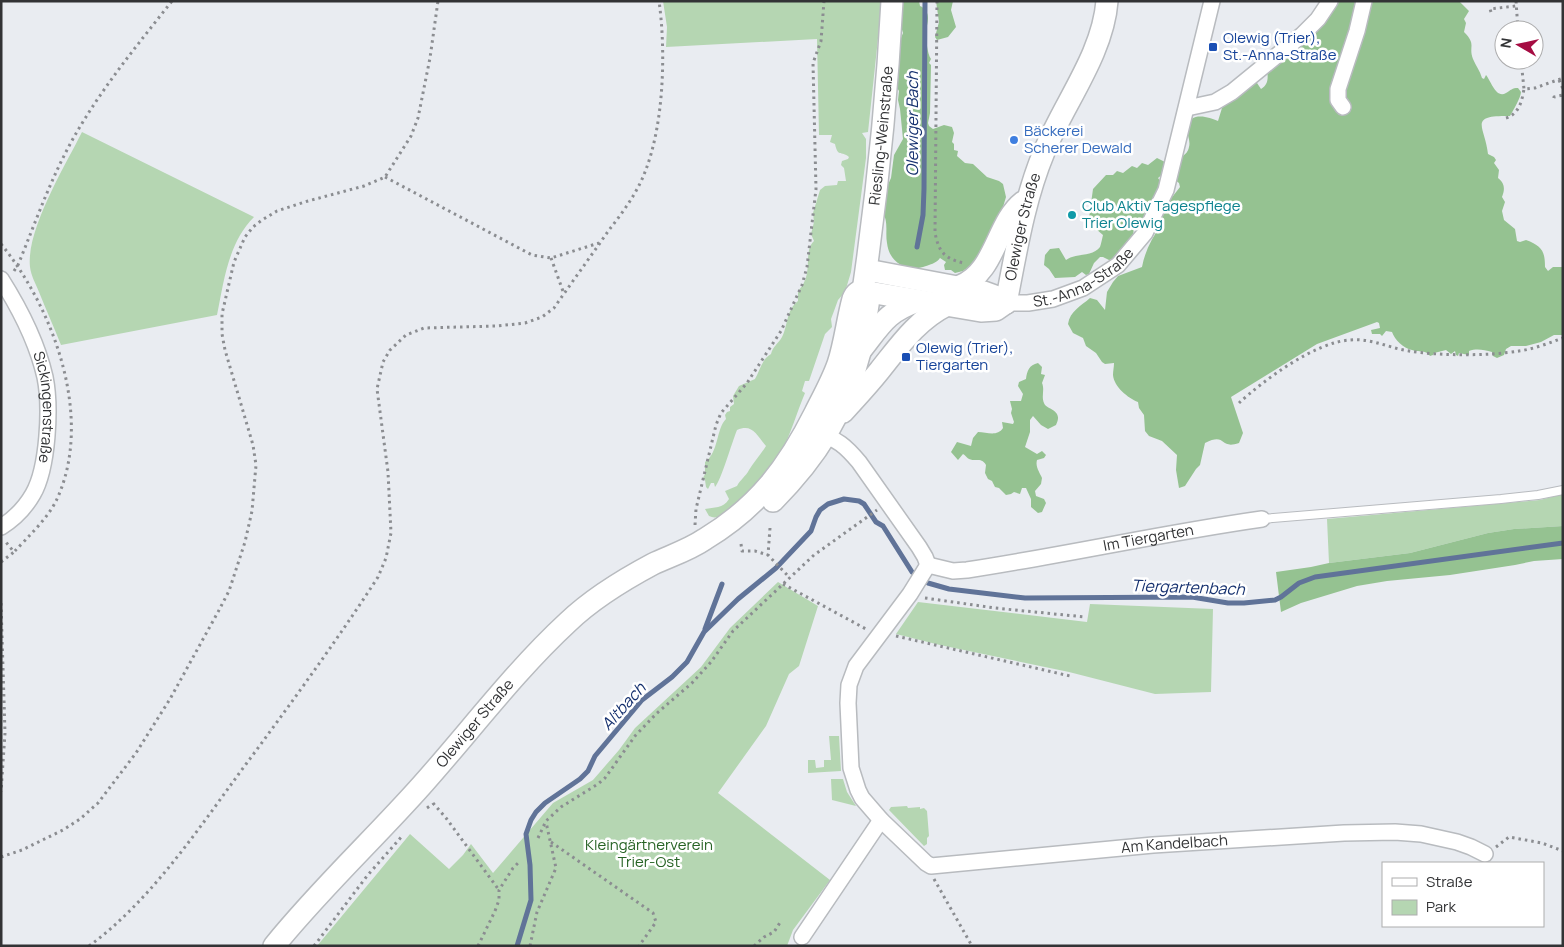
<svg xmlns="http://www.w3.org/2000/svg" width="1564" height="947" font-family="Manrope,sans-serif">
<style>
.green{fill:#b5d6b2}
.forest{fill:#95c291}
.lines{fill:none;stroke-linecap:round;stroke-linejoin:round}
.stream{stroke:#607398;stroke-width:5}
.lane-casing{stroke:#b8bbbf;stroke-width:10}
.street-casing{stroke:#b8bbbf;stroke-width:18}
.secondary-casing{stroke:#b8bbbf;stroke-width:24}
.path{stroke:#8b8d91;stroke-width:3;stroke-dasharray:2.5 4;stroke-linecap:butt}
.lane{stroke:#fff;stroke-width:8}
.street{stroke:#fff;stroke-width:15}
.secondary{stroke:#fff;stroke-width:21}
.transit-dot{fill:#1a4fb4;stroke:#fff;stroke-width:2}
.shop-dot{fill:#3f7fe0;stroke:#fff;stroke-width:2}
.culture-dot{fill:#0f9aa8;stroke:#fff;stroke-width:2}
.labels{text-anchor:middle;stroke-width:5;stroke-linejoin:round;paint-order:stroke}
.transit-label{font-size:15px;fill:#164399;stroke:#fff;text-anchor:start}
.shop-label{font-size:15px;fill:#366cbe;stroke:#fff;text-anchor:start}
.street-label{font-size:15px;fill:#323335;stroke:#fff}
.culture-label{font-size:15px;fill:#0d838f;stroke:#fff;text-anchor:start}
.park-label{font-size:15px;fill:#276325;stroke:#fff}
.water-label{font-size:16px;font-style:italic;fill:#16316f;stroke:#fff}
</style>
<rect width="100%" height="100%" fill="#e9ecf1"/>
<!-- green -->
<g class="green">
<path d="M663,1H882L868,132L862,133L866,139V158L851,272L845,292L838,300L834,311L831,319L832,327L825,334L809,381H805L802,391L805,393C797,412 791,433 782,451C775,465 732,515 717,517C714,518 712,517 709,516L705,509C714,507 723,509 729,499L725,491L737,486C740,480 746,476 749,470C754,462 761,454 766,446C757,436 753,423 737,430C732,442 721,481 715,487L714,483H711L708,489L706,487L705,480L703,478L705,474V462C719,452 716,429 726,419L725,415L727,412L730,411V407L734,404L733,396L739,386L755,379C760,370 762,359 771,354C773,346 778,344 782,337C788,326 786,310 798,301V291C815,274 802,252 814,241L811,234L814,222L813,213L820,190L825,186L837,185L838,181H846L844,168L841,165L842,161L848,159L849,157C841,150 838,158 835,144L830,142L832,135H819L817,39L666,47L667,27Z"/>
<path d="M82,132L254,217C228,243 224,281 217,315L61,345C54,327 46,310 39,292C36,284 31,276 30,267C26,230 65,166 82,132Z"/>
<polygon points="1563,494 1563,526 1514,529 1488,533 1410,553 1329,563 1327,519 1540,500"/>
<polygon points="778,582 818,606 799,666 789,674 766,726 718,793 830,880 793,930 787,946 317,946 410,834 449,869 463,855 471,844 493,873 553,803 593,780 619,750 635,728 701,667 730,628"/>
<polygon points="918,602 1087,622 1090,604 1213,609 1211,692 1155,694 1069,672 940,645 896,634"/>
<polygon points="829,736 839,736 841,771 808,773 808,760 815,760 816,768 824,767 824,760 831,760"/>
<polygon points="831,779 843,779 847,792 856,806 832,800"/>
<polygon points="907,806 908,808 920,807 920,809 924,808 927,811 929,836 927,838 927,844 924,846 889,810 891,807"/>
</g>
<!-- forest -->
<g class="forest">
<path d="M903,1H919L920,6C921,6 925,9 926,11C930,17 927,24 926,31C926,39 927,53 931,59L929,63L931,65L930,113L928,123L929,126L933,129L944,125L952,127L954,133L952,142L954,144V150L958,151L957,156L965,163L973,164L987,177L999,181L1003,184L1006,197L1000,217L975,262L963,271L955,273L951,270H945L944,265L946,262L940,258C937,263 929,265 923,267C906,272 889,262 887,243C885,232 889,221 882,212L885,191L891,178L894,155L903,139L900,109L898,100L899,91L895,84L897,48L903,33L900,23V6Z"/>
<polygon points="936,1 953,1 951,10 956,27 948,37 937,40 935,37 939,22"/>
<path d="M1331,1H1459L1469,11L1464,19L1466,23L1464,32C1477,45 1468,46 1473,59C1476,66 1480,71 1482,78L1484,79L1486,75C1491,81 1496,99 1506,93C1511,90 1512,88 1518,88L1521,92C1521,97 1513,111 1510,116C1467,115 1485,126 1488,154L1494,157L1496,160L1494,163L1499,170L1498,178C1505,183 1505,190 1502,197L1505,202L1502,211L1504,220L1515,229L1517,241L1520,242L1526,240C1542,246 1545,251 1545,267L1548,271L1553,267H1563V335H1554L1541,342L1526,346H1511L1506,349L1504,355L1497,358L1493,356L1492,352C1484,350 1477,348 1469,351V355L1459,353L1458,356L1456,355L1455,351L1451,354L1446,350L1434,353L1433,355L1430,356C1425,349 1419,353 1412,350C1403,348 1395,340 1392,332L1386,331L1382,336L1380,334H1372L1371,330L1380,328L1379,323L1377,322L1317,344L1231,397L1243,433L1239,443C1219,450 1227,432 1205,443L1200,465L1196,469L1185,486L1179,488L1176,470L1177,455L1162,441L1149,436L1145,431L1144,415L1139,408L1138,402C1128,398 1114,387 1113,375C1113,371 1114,367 1114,363L1105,364L1102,362L1096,353L1086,346L1083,338L1073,333L1068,324C1070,311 1081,306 1090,298L1097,300L1105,310L1107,292L1113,282L1118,276L1142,267C1145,251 1152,238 1161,225L1159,218L1167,197L1173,196L1180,187L1179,183L1175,180L1179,159C1184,155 1188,153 1189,147C1191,140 1186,133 1187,127C1190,111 1209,117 1218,121L1222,108L1253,82L1257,83L1261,89C1269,84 1268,77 1267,69L1310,33L1314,34L1315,29L1322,21H1326Z"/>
<path d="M1157,158L1165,162L1164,173L1158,178L1161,182L1158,198L1145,209L1144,219L1141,226L1136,225L1134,226L1133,237L1114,259L1109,260L1103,257H1100L1094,263L1089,274L1086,275L1082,272L1075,277L1055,278L1049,269L1044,265L1045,255L1050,249L1059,248L1066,260C1075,253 1093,257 1100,247C1101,244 1102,239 1103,235L1096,229L1092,227L1089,218L1093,189L1106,175H1113L1117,171L1123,173L1132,166L1137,168L1142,163L1148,165Z"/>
<path d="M1038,363L1042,367L1041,374L1045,375L1042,383C1045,390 1041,396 1044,403C1046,410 1064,409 1056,425L1048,429L1041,425L1033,416L1030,420V432L1025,447L1037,454L1042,451L1046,455L1044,458L1037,460C1035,467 1040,473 1042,478L1041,484L1035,491L1036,496L1044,499L1046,503L1042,512L1038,513L1031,507V499L1026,488H1022L1020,494L1014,492L1011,494L1006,495L999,488L995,487L992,481L988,479L985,473L986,465C981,457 976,462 969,459C967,458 965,455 963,454L958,460L951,452L957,442L971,446L973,438L978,432C987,432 997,437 1003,428L1002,422L1013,424L1014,422L1011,413L1012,409L1010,401H1021L1023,394L1018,386L1019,382L1026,379C1027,371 1029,365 1038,363Z"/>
<polygon points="1563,526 1563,559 1534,561 1515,565 1450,575 1387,581 1357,586 1301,603 1281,612 1276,572 1311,567 1329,563 1410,553 1488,533 1514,529"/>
</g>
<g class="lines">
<!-- stream -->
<g class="stream">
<polyline points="917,247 923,215 924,189 925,1"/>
<polyline points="705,629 722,584"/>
<polyline points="517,946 531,900 530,865 526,834 531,820 536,812 545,803 580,779 588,771 595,756 642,700 672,677 687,662 704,632 738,599 776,568 811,531 816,517 820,510 828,504 844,499 859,501 864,504 876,522 883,526 912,572 928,583 949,589 1025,598 1192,597 1228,603 1244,603 1275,600 1281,597 1299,583 1315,577 1563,543"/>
</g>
<defs>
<polyline id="lane" points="1262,519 1501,499 1538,495 1563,490"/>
<g id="street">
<polyline points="1343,107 1338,100 1338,89 1357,31 1364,1"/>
<polyline points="1187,108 1215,102 1232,92 1302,35 1318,19 1330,1"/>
<path id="s1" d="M1,279C20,309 37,342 45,377C51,407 48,468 33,494C25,508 14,519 1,527"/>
<path id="s2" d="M1006,303H1028L1053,299L1083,288L1118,265L1145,233L1166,190L1212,1"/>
<path d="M817,436C835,435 848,449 859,462L919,547L925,557L928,565"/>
<path id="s3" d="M928,565L910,594L856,666L849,685L848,703L851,768L858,790L862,798L881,820L926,863L931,866L1153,845L1344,833L1395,832L1421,834L1457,842L1471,847L1485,854"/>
<path id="s4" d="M928,565L953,571L967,570C1066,555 1163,533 1262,519"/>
<polyline points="802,937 881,820"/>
</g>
<g id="secondary">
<polyline points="867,270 984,292 995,296 1006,303"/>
<path d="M960,286C996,272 996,223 1023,202"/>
<path id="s5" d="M1006,303C1016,252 1024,200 1044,152C1064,103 1103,54 1107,1"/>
<path d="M861,350C881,325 886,312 918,301"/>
<path d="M843,412C856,398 868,385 880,370C900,345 917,320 947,305"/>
<path id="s6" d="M773,501C817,457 845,412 860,352C864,335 866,316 869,299L863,291C877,195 887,98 892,1"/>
<path id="s7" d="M274,946C320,889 374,839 422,785C471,730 515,671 568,622C593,598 623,580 653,564C670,556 689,550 705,539C758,507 788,467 815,413C823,397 832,381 838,364C845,343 847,321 853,299C855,294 858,291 863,291L981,311L996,310L1006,303"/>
</g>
</defs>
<!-- lane casing -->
<use href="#lane" class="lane-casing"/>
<!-- street casing -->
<use href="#street" class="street-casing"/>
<!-- secondary casing -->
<use href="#secondary" class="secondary-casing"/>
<!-- path -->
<g class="path">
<path d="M937,1L935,233C939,252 944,258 963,263"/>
<polyline points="1516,1 1518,30"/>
<polyline points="1491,12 1490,9 1516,6"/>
<polyline points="1521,60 1524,89 1535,88 1563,78"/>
<polyline points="1559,80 1563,89"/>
<polyline points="1554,98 1554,97 1563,95"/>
<path d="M1506,118C1519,114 1522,101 1524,89"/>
<polyline points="385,177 532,255 551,258 599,243"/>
<path d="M1,244C54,309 94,418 57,499C49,517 27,538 14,552"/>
<polyline points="551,258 564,294"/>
<path d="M14,271L18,265C34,226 48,186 68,148C96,95 135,48 172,1"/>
<path d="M1239,403C1264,380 1315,342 1350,340C1371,338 1389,348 1409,351C1440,356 1489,356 1519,351C1534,349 1549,343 1563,338"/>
<polyline points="695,525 696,509 716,425 721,413 747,383 781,331 802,285 807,267 816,189 813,63 821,41 824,1"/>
<polyline points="770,528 768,555 789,577"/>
<polyline points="741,544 742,551 755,551 768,555"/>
<polyline points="1,562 14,552 5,541"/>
<polyline points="783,584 866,629"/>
<polyline points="925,598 995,608 1085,617"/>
<polyline points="1,603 5,733 1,792"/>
<polyline points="896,636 1070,676"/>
<polyline points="433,803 446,818 499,890"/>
<polyline points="427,808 433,804"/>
<polyline points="538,838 546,821 561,807 598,784 605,778 635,736 656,714 692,683 711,662 733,631 814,555 877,510"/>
<polyline points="551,842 653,913 656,922 639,946"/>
<polyline points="1496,847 1509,837 1542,843 1563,851"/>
<polyline points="1,857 22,850 63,830 80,819 98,803 136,753 170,699 218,612 229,591 245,542 252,511 256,465 253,445 225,350 222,334 222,314 234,262 245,237 253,227 262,220 277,211 308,201 364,186 385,177 411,136 418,118 430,58 438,1"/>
<polyline points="934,879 972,946"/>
<path d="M89,946C148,903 195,834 238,775C286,710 334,645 378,577L386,558L391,533L388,472L377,389L383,362L390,350L406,335L424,328L497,326L525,323L542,317L554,308C572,282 591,256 609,230C623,212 637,193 645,172C664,124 666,51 659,1"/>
<polyline points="314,946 367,876 403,835"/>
<polyline points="478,946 495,911 499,900 499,890 513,868 519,862"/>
<polyline points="530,946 537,912 556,868 546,822"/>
<polyline points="754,946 764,937 774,932 781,921"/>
</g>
<!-- lane -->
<use href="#lane" class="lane"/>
<!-- street -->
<use href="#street" class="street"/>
<!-- secondary -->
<use href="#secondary" class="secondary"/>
</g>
<!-- markers -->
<g class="transit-dot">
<rect x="1208" y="42" width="10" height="10" rx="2.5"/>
<rect x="901" y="352" width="10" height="10" rx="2.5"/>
</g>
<circle class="shop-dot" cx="1014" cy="140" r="5"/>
<circle class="culture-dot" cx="1072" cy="215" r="5"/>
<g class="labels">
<!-- transit labels -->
<g class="transit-label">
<text x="1223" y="43">Olewig (Trier),<tspan x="1223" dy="17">St.-Anna-Straße</tspan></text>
<text x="916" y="353">Olewig (Trier),<tspan x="916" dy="17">Tiergarten</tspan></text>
</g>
<!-- shop labels -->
<g class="shop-label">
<text x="1024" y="136">Bäckerei<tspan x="1024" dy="17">Scherer Dewald</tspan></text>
</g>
<!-- street labels -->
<g class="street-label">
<text dy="5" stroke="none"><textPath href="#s6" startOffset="395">Riesling-Weinstraße</textPath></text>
<text dy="5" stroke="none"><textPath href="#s5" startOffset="78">Olewiger Straße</textPath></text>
<text dy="5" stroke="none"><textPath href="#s2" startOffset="84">St.-Anna-Straße</textPath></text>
<text dy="5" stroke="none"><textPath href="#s1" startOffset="138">Sickingenstraße</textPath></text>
<text dy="5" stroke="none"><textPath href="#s4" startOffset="224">Im Tiergarten</textPath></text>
<text dy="5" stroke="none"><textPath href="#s7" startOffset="300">Olewiger Straße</textPath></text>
<text dy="5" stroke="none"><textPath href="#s3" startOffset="601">Am Kandelbach</textPath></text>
</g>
<!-- culture labels -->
<g class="culture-label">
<text x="1082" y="211">Club Aktiv Tagespflege<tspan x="1082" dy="17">Trier Olewig</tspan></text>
</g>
<!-- park labels -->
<g class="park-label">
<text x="649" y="850">Kleingärtnerverein<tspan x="649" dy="17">Trier-Ost</tspan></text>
</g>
<!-- water labels -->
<g class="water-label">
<text transform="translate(912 124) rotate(-90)" y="6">Olewiger Bach</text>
<text transform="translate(1188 587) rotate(2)" y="6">Tiergartenbach</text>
<text transform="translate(623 706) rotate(-48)" y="6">Altbach</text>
</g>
</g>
<!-- border -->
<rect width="1564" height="947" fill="none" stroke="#323335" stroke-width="5"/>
<!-- legend -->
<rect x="1382" y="862" width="162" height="65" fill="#ffffff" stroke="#adadae"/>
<rect x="1392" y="878" width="25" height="8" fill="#ffffff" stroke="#adadae"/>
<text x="1426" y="887" font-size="15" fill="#323335">Straße</text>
<rect x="1392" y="900" width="25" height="15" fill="#b5d6b2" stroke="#adadae"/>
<text x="1426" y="912" font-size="15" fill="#323335">Park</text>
<!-- north arrow -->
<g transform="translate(1519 45) rotate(279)"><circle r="24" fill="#ffffff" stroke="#adadae"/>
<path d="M0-4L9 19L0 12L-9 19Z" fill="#a50c42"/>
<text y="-8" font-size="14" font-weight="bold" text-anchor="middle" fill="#323335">N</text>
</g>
</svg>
